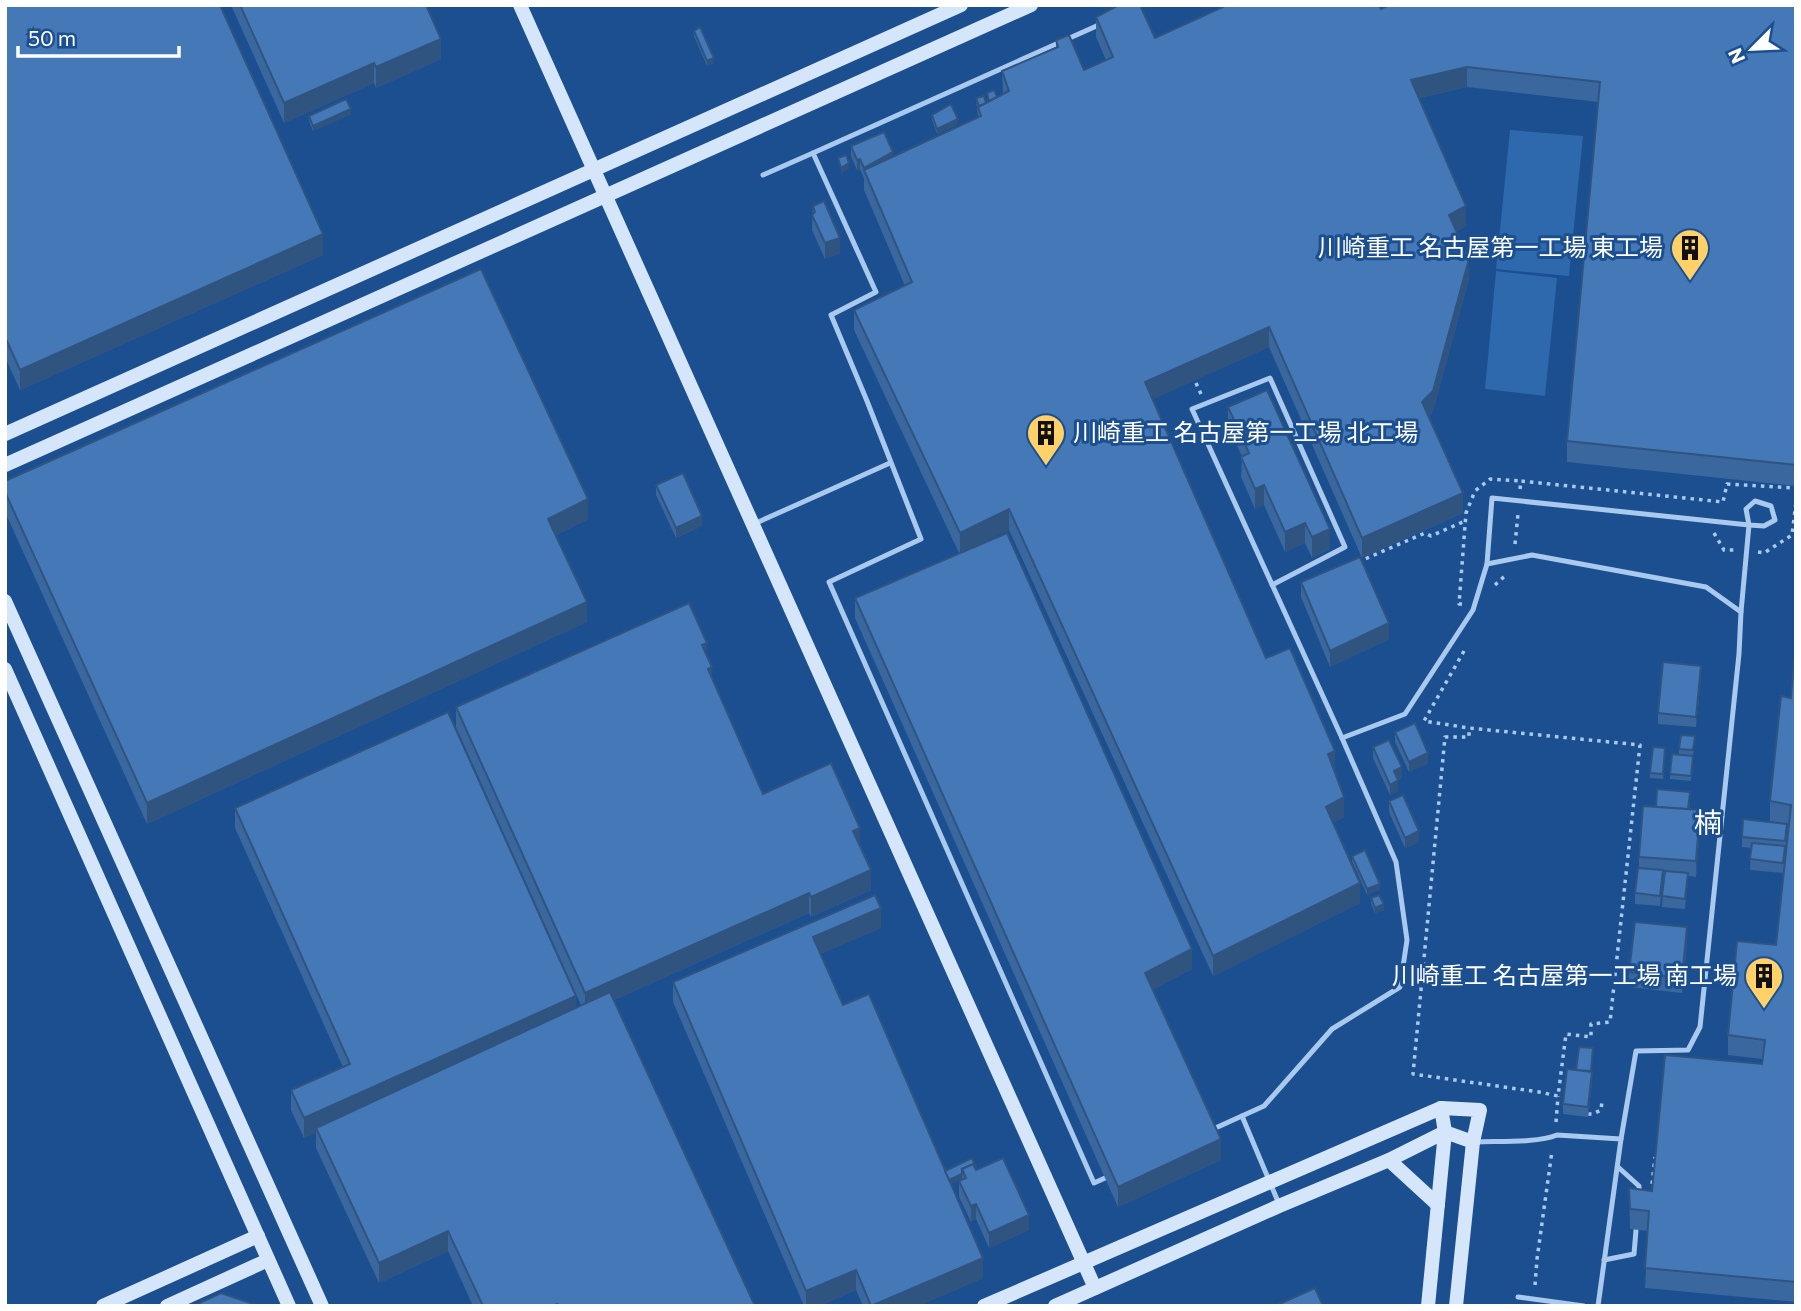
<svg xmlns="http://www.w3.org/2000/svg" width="1801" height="1311" font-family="Commissioner,'Noto Sans JP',sans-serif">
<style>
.green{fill:#2e69ad}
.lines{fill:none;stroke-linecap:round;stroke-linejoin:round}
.path{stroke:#a9c9ee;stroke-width:3.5;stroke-dasharray:3.5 5;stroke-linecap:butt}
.lane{stroke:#a9c9ee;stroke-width:5}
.secondary{stroke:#d6e6fa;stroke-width:14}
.wall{fill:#3a679d}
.shaded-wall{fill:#305480}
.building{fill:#4478b7;stroke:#305480;stroke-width:2}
.labels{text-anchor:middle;stroke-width:6;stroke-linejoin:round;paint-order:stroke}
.poi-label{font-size:24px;fill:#fff;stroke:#1b4f8f;text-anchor:end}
.quarter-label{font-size:28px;fill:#fff;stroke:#1b4f8f}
</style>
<rect width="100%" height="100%" fill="#1b4f8f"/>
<!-- green -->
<g class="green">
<polygon points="1510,130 1583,136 1569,276 1496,269"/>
<polygon points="1496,271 1557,278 1545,396 1485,389"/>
</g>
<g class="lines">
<!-- path -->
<g class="path">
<polyline points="1196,383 1201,394"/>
<polyline points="1520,489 1521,481 1723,502 1727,484 1796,488"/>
<polyline points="1714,533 1724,550 1736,550"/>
<polyline points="1515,544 1518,514"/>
<polyline points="1758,552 1764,553 1792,535 1796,502"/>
<polyline points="1358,562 1425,533 1431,536 1465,521"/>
<polyline points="1495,585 1507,574"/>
<polyline points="1462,604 1459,604 1466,513 1475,491 1490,479 1521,481"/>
<polyline points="1464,651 1424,721 1469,728 1640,745 1610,1022 1591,1024 1591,1037 1566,1034 1558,1096 1539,1092 1413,1074 1445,737 1469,737 1469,728"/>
<polyline points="1588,1114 1593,1114 1601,1110 1602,1101"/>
<polyline points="1556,1122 1558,1096"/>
<polyline points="1652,1184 1655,1157"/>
<polyline points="1535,1285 1537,1259 1552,1151"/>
</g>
<!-- lane -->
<g class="lane">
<polyline points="1101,24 813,153 876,292 831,315 867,401 921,539 829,582 1094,1183 1105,1178"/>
<polyline points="763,175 813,153"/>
<polygon points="1755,501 1771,506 1775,520 1764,526 1749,525 1746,509"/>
<polyline points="756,523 890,463"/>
<polyline points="1487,564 1492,498 1749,525 1741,612"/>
<polyline points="1272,585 1345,547 1270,378 1192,409 1342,738"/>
<polyline points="1242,1116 1279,1204"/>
<polyline points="1211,1130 1264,1106 1332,1029 1400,987 1407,940 1396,862 1342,738 1405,714 1473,610 1487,564 1532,555 1706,587 1741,612 1739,654 1700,1027 1688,1050 1636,1051 1621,1139"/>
<path d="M1476,1142C1498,1141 1538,1143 1557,1135L1621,1139L1598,1306"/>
<polyline points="1618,1167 1639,1186 1639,1196"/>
<polyline points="1604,1260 1634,1254 1636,1230"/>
<polyline points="1518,1297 1584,1306"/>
</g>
<!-- secondary -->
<g class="secondary">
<polyline points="520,5 1095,1288"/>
<polyline points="5,434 961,5"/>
<polyline points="5,465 1031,5"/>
<polyline points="5,601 322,1306"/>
<polyline points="5,669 289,1306"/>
<polyline points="1389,1160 1438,1205"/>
<polyline points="103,1306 258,1236"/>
<polyline points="167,1306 268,1260"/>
<polyline points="984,1306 1441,1108 1480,1110 1473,1142 1456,1306"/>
<polyline points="1055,1306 1279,1206 1389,1160 1445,1132 1473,1142"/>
<polyline points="1428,1306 1445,1132 1441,1108"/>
</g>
</g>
<!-- wall -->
<g class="wall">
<polygon points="5,5 323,255 20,390 5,357"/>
<polygon points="231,5 426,5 441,59 376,88 374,83 284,123"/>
<polygon points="1796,5 1796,486 1567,462 1567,441 1598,102 1467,87 1419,98 1466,226 1457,231 1469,279 1433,411 1429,416 1463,513 1362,558 1269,347 1152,399 1266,658 1335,771 1334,772 1344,817 1333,823 1360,903 1213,976 1009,530 976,545 1192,969 1152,990 1221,1160 1118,1207 855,618 855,598 959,553 854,330 854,310 905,286 864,190 864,178 860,169 857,170 851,156 851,146 893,156 978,117 976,98 986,103 988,102 987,93 997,97 1003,94 1002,71 1056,47 1056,40 1084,70 1106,60 1096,37 1096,17 1155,38 1381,9"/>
<polygon points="694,31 714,63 707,66 694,36"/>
<polygon points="351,114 313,131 309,121 309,116"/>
<polygon points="932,115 958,124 937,134 932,120"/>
<polygon points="813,206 840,253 825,259 812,230"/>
<polygon points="1228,407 1330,549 1312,558 1305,543 1285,552 1264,505 1255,509 1241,477 1242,456 1228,427"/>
<polygon points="5,481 588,519 556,535 587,622 147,824 5,512"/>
<polygon points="656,485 702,526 676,538 656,495"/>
<polygon points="1301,582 1389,639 1330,667 1301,597"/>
<polygon points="707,656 712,680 763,794 860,846 871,890 811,917 809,913 614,1000 755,1306 473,1306 448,1251 379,1283 316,1148 316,1133 304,1138 291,1110 291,1090 343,1067 235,828 235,808 576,1008 581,1005 456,727 456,707"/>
<polygon points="1796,662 1796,1302 1645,1288 1648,1231 1630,1229 1629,1188 1652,1191 1762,1064 1762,1059 1728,1055 1728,1035 1776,945 1783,873 1750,870 1751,848 1742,847 1742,837 1780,823 1770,821 1770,801 1791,698"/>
<polygon points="1701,676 1696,727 1658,724 1658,713"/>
<polygon points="1395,732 1428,763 1409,772 1395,742"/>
<polygon points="1695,736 1693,756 1679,754 1679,749"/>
<polygon points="1373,747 1402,778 1398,780 1398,791 1390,795 1373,758"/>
<polygon points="1665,754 1663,779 1650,778 1650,773"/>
<polygon points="1693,761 1691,781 1670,779 1670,774"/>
<polygon points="1389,801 1419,842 1405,848 1389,812"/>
<polygon points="1690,803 1689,810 1700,826 1696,877 1688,876 1685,909 1662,907 1664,874 1663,874 1660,906 1635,904 1635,893 1639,868 1639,857 1656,807"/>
<polygon points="1352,856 1380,889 1367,895 1352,861"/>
<polygon points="1371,898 1384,910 1375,913 1371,904"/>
<polygon points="881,928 820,954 843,1005 945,1171 976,1170 1029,1230 989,1248 976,1219 971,1222 959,1197 959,1181 962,1180 962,1179 951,1184 983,1278 918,1306 863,1306 856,1290 819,1306 804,1306 673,1002 673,982"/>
<polygon points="1687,943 1682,993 1629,987 1629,972"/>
<polygon points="1593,1054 1591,1071 1592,1082 1588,1117 1563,1114 1563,1104 1576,1070"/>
</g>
<!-- shaded-wall -->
<g class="shaded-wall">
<polygon points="441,39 441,59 376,88 376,67"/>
<polygon points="714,58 714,63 707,66 707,61"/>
<polygon points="374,63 374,83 284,123 284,103"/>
<polygon points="1467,67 1467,87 1411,100 1411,80"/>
<polygon points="351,109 351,114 313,131 313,126"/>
<polygon points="958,119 958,124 937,134 937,129"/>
<polygon points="893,152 893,162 864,170 864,168"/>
<polygon points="860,159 860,169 857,170 857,160"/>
<polygon points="849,163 849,169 841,173 841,168"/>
<polygon points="1466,206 1466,226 1449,235 1449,215"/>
<polygon points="323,234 323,255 20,390 20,370"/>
<polygon points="840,238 840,253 825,259 825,243"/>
<polygon points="1469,259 1469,279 1433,411 1422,422 1422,402"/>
<polygon points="1269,327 1269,347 1145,403 1145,382"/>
<polygon points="1264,485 1264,505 1255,509 1255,489"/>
<polygon points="1463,493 1463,513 1362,558 1362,538"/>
<polygon points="588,499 588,519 548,539 548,519"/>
<polygon points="1009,509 1009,530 960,554 960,533"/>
<polygon points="702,516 702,526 676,538 676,528"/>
<polygon points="1305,523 1305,543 1285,552 1285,532"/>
<polygon points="1330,529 1330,549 1312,558 1312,537"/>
<polygon points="587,602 587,622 147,824 147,803"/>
<polygon points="1389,623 1389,639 1330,667 1330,651"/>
<polygon points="707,643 707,663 702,645"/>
<polygon points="1701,666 1701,676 1696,727 1696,717"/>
<polygon points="712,667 712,688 708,669"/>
<polygon points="1335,751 1335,771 1328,774 1328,754"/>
<polygon points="1428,753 1428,763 1409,772 1409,762"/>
<polygon points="1402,767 1402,778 1394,781 1394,771"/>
<polygon points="1398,780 1398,791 1390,795 1390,785"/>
<polygon points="1344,797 1344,817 1326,827 1326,807"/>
<polygon points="1700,810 1700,826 1696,877 1696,861"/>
<polygon points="860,828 860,848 853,831"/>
<polygon points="1419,831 1419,842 1405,848 1405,838"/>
<polygon points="871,870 871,890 811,917 811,897"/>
<polygon points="1360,883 1360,903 1213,976 1213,956"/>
<polygon points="1380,884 1380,889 1367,895 1367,889"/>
<polygon points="809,893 809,913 585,1013 585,993"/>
<polygon points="1384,904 1384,910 1375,913 1375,908"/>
<polygon points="881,908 881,928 813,957 813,937"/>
<polygon points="1687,927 1687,943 1682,993 1682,978"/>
<polygon points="1192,949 1192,969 1145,994 1145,973"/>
<polygon points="576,996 576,1016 316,1128 316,1133 304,1138 304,1118"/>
<polygon points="1592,1072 1592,1082 1588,1117 1588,1107"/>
<polygon points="1221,1139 1221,1160 1118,1207 1118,1187"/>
<polygon points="962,1174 962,1179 949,1185 949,1180"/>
<polygon points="976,1204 976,1219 971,1222 971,1206"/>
<polygon points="1029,1215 1029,1230 989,1248 989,1233"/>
<polygon points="448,1231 448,1251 379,1283 379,1263"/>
<polygon points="983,1258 983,1278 918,1306 871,1306"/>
<polygon points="856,1270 856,1290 819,1306 806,1306 806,1291"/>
</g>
<!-- building -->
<g class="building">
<polygon points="5,5 220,5 323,234 20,370 5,337"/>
<polygon points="240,5 426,5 441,39 376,67 374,63 284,103"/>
<polygon points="1119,5 1140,5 1155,38 1227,5 1379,5 1381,9 1389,5 1796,5 1796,465 1567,441 1600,82 1467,67 1411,80 1466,206 1449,215 1469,259 1433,391 1422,402 1463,493 1362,538 1269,327 1145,382 1266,658 1290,648 1335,751 1328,754 1344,797 1326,807 1360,883 1213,956 1009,509 960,533 854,310 912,282 864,170 981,116 978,107 1009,91 1002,71 1058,47 1056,40 1069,35 1084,70 1113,57 1096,17"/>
<polygon points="700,27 714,58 707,61 694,31"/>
<polygon points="994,90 997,97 989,101 987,93"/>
<polygon points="984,96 986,103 979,106 976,98"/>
<polygon points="346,99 351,109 313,126 309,116"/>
<polygon points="951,104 958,119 937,129 932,115"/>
<polygon points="884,132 893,152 864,168 860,159 857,160 851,146"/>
<polygon points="846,155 849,163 841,168 838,158"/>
<polygon points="824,201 840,238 825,243 812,215 815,212 813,206"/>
<polygon points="481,269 588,499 548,519 587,602 147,803 5,492 5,481"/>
<polygon points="1267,390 1330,529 1312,537 1305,523 1285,532 1264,485 1255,489 1241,457 1249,453 1228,407"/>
<polygon points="683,473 702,516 676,528 656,485"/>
<polygon points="1007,533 1192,949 1145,973 1221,1139 1118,1187 855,598"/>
<polygon points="1360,557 1389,623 1330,651 1301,582"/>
<polygon points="689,603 707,643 702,645 712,667 708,669 763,794 831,763 860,828 853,831 871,870 811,897 809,893 585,993 456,707"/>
<polygon points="1663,662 1701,666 1696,717 1658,713"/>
<polygon points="1794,662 1796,662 1796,1282 1645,1268 1649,1211 1630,1209 1629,1188 1652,1191 1665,1055 1762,1064 1765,1040 1728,1035 1737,941 1776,945 1791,805 1770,801 1781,696 1791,698"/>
<polygon points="448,712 576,996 304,1118 291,1090 350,1064 235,808"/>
<polygon points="1415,723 1428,753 1409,762 1395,732"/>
<polygon points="1681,735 1695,736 1693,750 1679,749"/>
<polygon points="1389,740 1402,767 1394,771 1398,780 1390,785 1373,747"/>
<polygon points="1653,747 1665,748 1663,774 1650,773"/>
<polygon points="1672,754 1693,756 1691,776 1670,774"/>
<polygon points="1657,789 1690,792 1688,809 1656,807"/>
<polygon points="1403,795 1419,831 1405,838 1389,801"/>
<polygon points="1643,806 1700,810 1696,861 1639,857"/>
<polygon points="1743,819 1787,824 1785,841 1742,837"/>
<polygon points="1752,843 1785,846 1783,863 1750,859"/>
<polygon points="1365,850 1380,884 1367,889 1352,856"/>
<polygon points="1638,868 1663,870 1660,896 1635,893"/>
<polygon points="1665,871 1688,873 1685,899 1662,896"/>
<polygon points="875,895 881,908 813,937 843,1005 869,994 983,1258 871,1306 856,1270 806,1291 673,982"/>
<polygon points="1379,895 1384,904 1375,908 1371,898"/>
<polygon points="1635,922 1687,927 1682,978 1629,972"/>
<polygon points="610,992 755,1306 558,1306 557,1304 553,1306 483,1306 448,1231 379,1263 316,1128"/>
<polygon points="1579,1047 1593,1048 1591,1071 1576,1070"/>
<polygon points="1567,1069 1592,1072 1588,1107 1563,1104"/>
<polygon points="972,1158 976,1167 975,1168 973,1164 962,1169 962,1174 949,1180 945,1171"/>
<polygon points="1003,1158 1029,1215 989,1233 976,1204 971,1206 959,1181 966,1178 962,1169 973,1164 976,1170"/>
<polygon points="1315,1288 1323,1306 1275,1306"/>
<polygon points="221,1293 259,1306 193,1306"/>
</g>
<!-- icons -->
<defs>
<symbol id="building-pin" viewBox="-11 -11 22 30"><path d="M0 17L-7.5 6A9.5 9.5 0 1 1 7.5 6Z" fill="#ffd166" stroke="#1b4f8f"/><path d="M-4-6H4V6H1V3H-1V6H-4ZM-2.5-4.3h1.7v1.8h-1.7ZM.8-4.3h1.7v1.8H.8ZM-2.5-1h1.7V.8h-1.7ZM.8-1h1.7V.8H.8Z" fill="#111"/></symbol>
</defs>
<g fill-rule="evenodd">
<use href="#building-pin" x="1668" y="226" width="44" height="60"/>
<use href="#building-pin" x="1024" y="411" width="44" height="60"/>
<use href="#building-pin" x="1742" y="954" width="44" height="60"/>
</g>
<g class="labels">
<!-- poi labels -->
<g class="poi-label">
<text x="1663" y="256">川崎重工 名古屋第一工場 東工場</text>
<text x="1073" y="441" text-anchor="start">川崎重工 名古屋第一工場 北工場</text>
<text x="1737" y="984">川崎重工 名古屋第一工場 南工場</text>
</g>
<!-- quarter labels -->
<g class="quarter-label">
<text x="1708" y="833">楠</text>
</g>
</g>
<!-- border -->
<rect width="1801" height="1311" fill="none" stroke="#ffffff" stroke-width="14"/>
<!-- north arrow -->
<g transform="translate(1752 49) rotate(246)" stroke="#1b4f8f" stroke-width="5" paint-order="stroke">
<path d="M0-5L12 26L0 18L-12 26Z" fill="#ffffff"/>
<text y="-10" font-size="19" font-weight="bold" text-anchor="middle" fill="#ffffff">N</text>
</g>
<!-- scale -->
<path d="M18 46v10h161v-10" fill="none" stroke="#ffffff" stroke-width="3.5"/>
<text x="28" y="46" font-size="21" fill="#ffffff" stroke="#1b4f8f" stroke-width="5" paint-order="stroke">50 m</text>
</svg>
